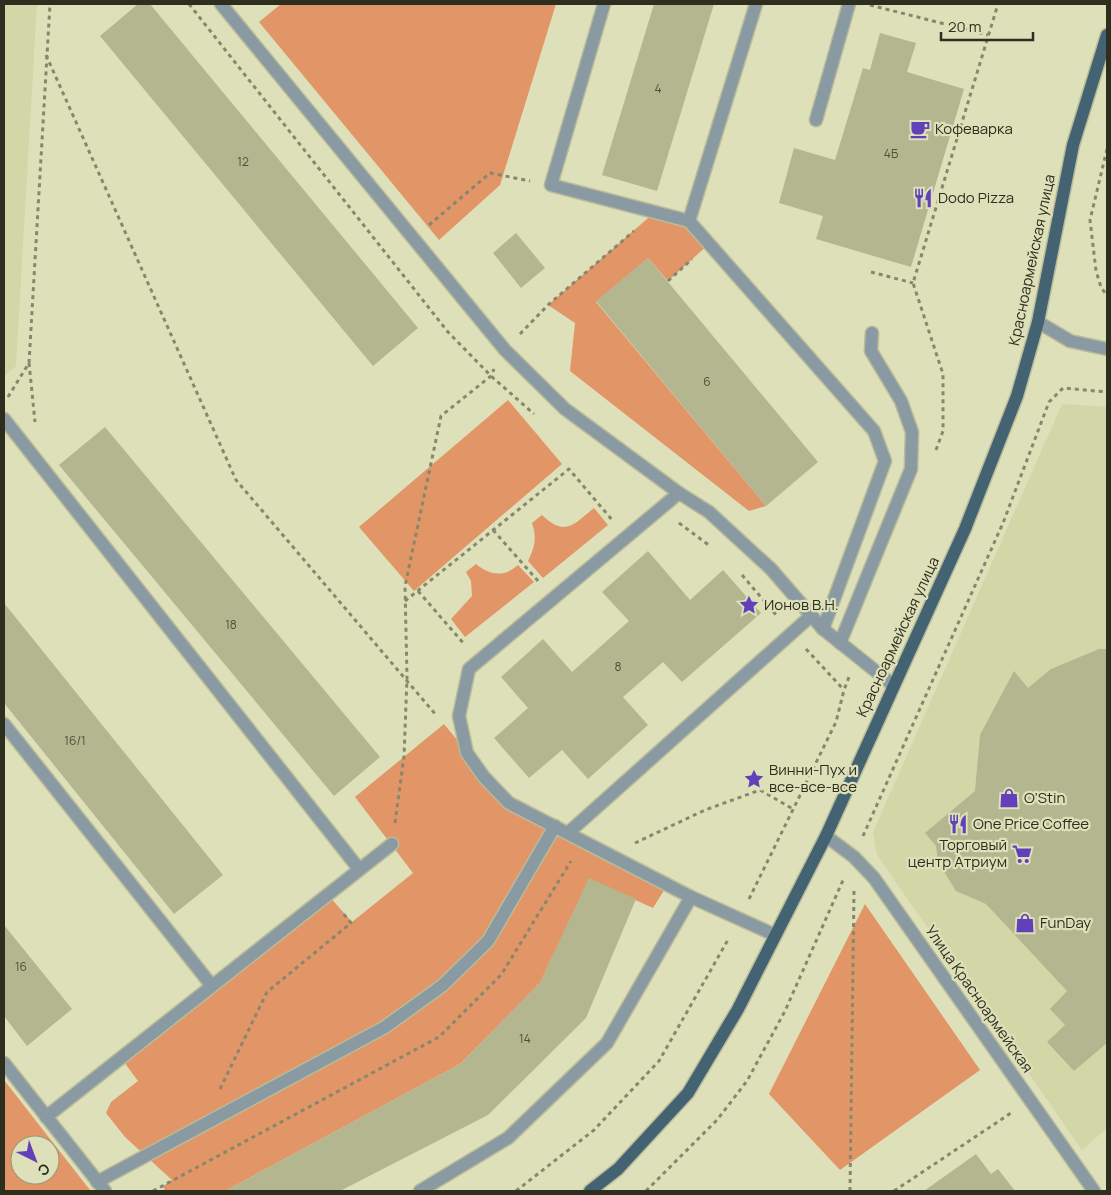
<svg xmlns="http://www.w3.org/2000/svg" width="1111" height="1195" font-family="Manrope,sans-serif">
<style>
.built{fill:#d3d6a7}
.green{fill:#e29567;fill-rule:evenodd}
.building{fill:#b3b68f}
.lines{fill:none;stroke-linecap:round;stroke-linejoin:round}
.minor-casing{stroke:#babc99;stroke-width:15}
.major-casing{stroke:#babc99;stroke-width:15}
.path{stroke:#86886c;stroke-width:3;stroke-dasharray:4 4;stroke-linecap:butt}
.minor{stroke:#899aa3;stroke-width:12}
.major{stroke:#436373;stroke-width:12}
.labels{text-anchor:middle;stroke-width:4.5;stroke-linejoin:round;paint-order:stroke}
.number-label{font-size:12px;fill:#4f503b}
.poi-label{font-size:15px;fill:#2e2e1f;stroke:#dde0b8;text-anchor:start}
.street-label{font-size:15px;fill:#2e2e1f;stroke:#dde0b8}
</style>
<rect width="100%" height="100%" fill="#dde0b8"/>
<!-- built -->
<g class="built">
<polygon points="4,4 37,4 16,366 4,376"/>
<polygon points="1062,404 1107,407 1107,1128 1082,1150 877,855 873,832"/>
</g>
<!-- green -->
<g class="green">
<polygon points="281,4 556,4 500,185 439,240 259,22"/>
<polygon points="655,212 689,221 709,244 668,281 648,258 596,302 766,506 749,511 570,371 575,323 548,305"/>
<polygon points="508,400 562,464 414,591 359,527"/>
<path d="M594,508L608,525L543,578L528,561C535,547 537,538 532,523L542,515C565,537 573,525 594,508Z"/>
<path d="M476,564C490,576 505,577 518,565L534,582L465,637L451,619L472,596L471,581L466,572Z"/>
<polygon points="444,724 509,803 668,884 653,908 589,879 540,983 460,1064 225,1191 165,1191 163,1186 172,1180 125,1137 106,1113 111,1102 138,1081 121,1058 328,895 352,922 413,873 355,797"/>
<polygon points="865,904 980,1070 840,1170 769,1094"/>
<path d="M4,1080L86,1185L91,1191H4ZM20,1145H50V1175H20Z"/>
</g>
<!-- building -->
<g class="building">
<polygon points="138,4 150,4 418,328 373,366 100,36"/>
<polygon points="654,4 714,4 657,191 602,175"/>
<polygon points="880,33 916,43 907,72 964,89 911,267 816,239 823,216 779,203 794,148 835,160 863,68 870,70"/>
<polygon points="516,233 545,268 521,288 493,253"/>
<polygon points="648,258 818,462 766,506 596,301"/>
<polygon points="105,427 380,757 334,796 59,465"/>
<polygon points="648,551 690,600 723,570 761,613 682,682 663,662 623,697 648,725 588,779 562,750 529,778 494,738 528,708 501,677 543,639 572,672 629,621 602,592"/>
<polygon points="4,603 223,875 174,914 4,703"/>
<polygon points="1099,649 1107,649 1107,1043 1074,1071 1047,1042 1065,1025 1050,1009 1067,991 986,904 956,891 938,862 936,846 925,833 975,791 980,735 1014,671 1028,688 1051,669"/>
<polygon points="589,878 636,899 586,1018 488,1115 340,1191 225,1191 460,1064 540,983"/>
<polygon points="4,925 72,1009 27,1046 4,1016"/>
<polygon points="976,1154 991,1174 998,1169 1015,1191 924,1191"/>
</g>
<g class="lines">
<defs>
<g id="minor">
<polyline points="221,4 505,350 565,409 679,493 709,512 771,569 823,629 893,685"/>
<polyline points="604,4 551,185 689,221 874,431 885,461 823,629"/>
<polyline points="816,120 849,4"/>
<polyline points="689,221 756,4"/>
<polyline points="1038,322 1070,341 1107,349"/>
<polyline points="4,419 359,869"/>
<polyline points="679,493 469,669 459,716 467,753 484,777 509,803 691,897 775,935"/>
<polyline points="840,643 911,469 912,432 901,401 871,351 872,333"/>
<polyline points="4,724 212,986"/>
<polyline points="568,833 812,615"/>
<polyline points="826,836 854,857 874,878 1094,1191"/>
<polyline points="4,1063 105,1191"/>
<polyline points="46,1117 392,844"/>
<polyline points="97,1182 385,1027 443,985 488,941 555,826"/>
<polyline points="420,1191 508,1138 607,1043 691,897"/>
</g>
<polyline id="major" points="590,1191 618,1169 688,1093 738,1009 826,836 965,529 1017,396 1038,322 1073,145 1107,35"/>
</defs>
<!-- minor casing -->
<use href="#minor" class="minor-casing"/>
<!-- major casing -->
<use href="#major" class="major-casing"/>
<!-- path -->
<g class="path">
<polyline points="189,4 448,332 491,376 534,414"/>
<polyline points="870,5 988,35"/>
<polyline points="46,55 236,480 436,715"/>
<polyline points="1107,149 1090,220 1096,271 1101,287 1107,296"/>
<polyline points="429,225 490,173 530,181"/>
<polyline points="871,272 913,283"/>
<polyline points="668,281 692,259"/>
<polyline points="520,334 548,305 634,231"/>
<polyline points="29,363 35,422"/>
<polyline points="8,397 29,363 50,4"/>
<polyline points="936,450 943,431 943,374 913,283 998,4"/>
<polyline points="679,523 710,546"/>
<polyline points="493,530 539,582"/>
<polyline points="742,575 777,616"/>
<polyline points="418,591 465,645"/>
<polyline points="405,601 569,469 613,521"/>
<polyline points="806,649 844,690"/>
<polyline points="395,823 404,756 407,678 405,586 441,416 491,376 494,369"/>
<polyline points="863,836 1003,523 1049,402 1063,388 1107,392"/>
<polyline points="635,843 705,810 760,790 793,809"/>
<polyline points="749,899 836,722 844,690 849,677"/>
<polyline points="220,1089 267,992 351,923 342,912"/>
<polyline points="153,1191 439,1037 501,975 571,861"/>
<polyline points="516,1191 594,1130 659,1061 729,938"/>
<polyline points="646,1191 717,1120 747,1081 785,1011 844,878"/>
<polyline points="850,1191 854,890"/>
<polyline points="894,1191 1011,1113"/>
</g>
<!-- minor -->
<use href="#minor" class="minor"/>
<!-- major -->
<use href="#major" class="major"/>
</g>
<!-- icons -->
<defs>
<symbol id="cafe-bare" viewBox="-9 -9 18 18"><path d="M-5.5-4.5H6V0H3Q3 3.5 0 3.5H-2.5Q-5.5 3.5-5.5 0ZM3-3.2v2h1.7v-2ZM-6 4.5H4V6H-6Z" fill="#6240b9" stroke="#dde0b8" stroke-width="2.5" paint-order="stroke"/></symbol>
<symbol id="restaurant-bare" viewBox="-9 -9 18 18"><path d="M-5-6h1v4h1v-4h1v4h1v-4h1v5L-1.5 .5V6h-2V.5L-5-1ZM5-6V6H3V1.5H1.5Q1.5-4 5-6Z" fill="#6240b9" stroke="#dde0b8" stroke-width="2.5" paint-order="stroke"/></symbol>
<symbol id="sight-bare" viewBox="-9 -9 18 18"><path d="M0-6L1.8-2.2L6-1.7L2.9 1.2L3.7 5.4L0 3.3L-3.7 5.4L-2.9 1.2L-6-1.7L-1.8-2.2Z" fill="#6240b9" stroke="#dde0b8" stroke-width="2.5" paint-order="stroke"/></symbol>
<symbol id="shop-bare" viewBox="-9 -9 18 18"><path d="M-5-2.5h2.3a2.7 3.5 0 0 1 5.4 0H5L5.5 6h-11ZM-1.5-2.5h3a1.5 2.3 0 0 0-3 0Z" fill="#6240b9" stroke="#dde0b8" stroke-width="2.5" paint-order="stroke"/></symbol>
<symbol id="supermarket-bare" viewBox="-9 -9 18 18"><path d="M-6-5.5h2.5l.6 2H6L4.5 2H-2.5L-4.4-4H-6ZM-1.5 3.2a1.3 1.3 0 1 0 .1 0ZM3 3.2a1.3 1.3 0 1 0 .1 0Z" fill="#6240b9" stroke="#dde0b8" stroke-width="2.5" paint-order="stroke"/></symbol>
</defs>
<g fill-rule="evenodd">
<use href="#cafe-bare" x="906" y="115" width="28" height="28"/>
<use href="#restaurant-bare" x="909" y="184" width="28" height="28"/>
<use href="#sight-bare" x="735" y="591" width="28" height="28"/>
<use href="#sight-bare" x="740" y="765" width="28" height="28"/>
<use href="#shop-bare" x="995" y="784" width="28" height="28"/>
<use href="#restaurant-bare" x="944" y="810" width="28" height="28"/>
<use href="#supermarket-bare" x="1008" y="840" width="28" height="28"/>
<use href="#shop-bare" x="1011" y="909" width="28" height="28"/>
</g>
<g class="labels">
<!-- number labels -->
<g class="number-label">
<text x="658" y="93">4</text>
<text x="891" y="158">4Б</text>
<text x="243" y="166">12</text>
<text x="707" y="386">6</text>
<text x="231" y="629">18</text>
<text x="618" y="671">8</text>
<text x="75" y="745">16/1</text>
<text x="21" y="971">16</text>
<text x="525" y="1043">14</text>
</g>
<!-- poi labels -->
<g class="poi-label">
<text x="935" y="134">Кофеварка</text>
<text x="938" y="203">Dodo Pizza</text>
<text x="764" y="610">Ионов В.Н.</text>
<text x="769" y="775">Винни-Пух и<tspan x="769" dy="17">все-все-все</tspan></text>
<text x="1024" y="803">O'Stin</text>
<text x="973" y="829">One Price Coffee</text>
<text x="1007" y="850" text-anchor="end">Торговый<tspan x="1007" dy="17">центр Атриум</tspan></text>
<text x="1040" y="928">FunDay</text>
</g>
<!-- street labels -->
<g class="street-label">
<text transform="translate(1032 260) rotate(-78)" y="5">Красноармейская улица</text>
<text transform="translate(898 637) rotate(-65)" y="5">Красноармейская улица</text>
<text transform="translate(979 999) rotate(55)" y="5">Улица Красноармейская</text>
</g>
</g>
<!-- border -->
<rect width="1111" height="1195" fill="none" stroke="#2e2e1f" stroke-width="10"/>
<!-- north arrow -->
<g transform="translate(35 1160) rotate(138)"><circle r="24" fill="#dde0b8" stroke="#97997b"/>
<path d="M0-4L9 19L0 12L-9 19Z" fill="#6240b9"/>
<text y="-8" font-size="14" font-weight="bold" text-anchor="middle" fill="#2e2e1f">С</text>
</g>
<!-- scale -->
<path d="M941 32v8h92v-8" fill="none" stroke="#2e2e1f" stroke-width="2.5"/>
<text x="948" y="32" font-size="15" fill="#2e2e1f" stroke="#dde0b8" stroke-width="4" paint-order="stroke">20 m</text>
</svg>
